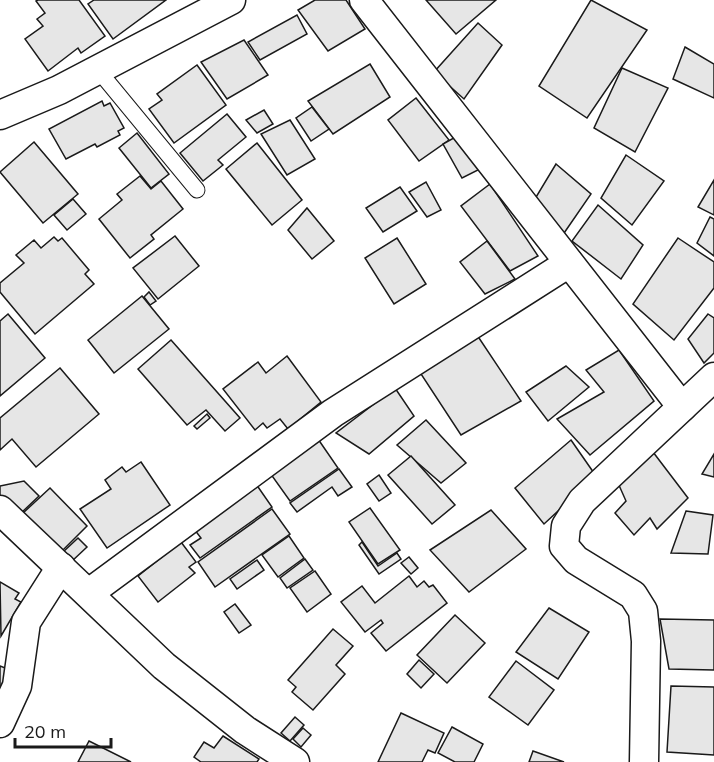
<svg xmlns="http://www.w3.org/2000/svg" width="714" height="762" font-family="Mulish,sans-serif">
<style>
.building{fill:#e6e6e6;stroke:#1a1a1a;stroke-width:1.5}
.lines{fill:none;stroke-linecap:round;stroke-linejoin:round}
.service-casing{stroke:#1a1a1a;stroke-width:17}
.minor-casing{stroke:#1a1a1a;stroke-width:31}
.service{stroke:#fff;stroke-width:15}
.minor{stroke:#fff;stroke-width:28}
</style>
<rect width="100%" height="100%" fill="#fff"/>
<!-- building -->
<g class="building">
<polygon points="38,0 79,0 105,36 81,53 78,48 48,71 25,39 43,26 37,19 45,13 36,1"/>
<polygon points="94,0 166,0 113,39 88,4"/>
<polygon points="315,0 346,0 365,29 328,51 298,10"/>
<polygon points="426,0 496,0 456,34"/>
<polygon points="591,0 647,30 587,118 539,86"/>
<polygon points="297,15 307,34 260,60 248,42"/>
<polygon points="478,23 502,45 464,99 434,72"/>
<polygon points="244,40 268,75 227,99 201,62"/>
<polygon points="685,47 714,64 714,98 673,79"/>
<polygon points="370,64 390,97 333,134 308,101"/>
<polygon points="197,65 226,105 174,143 149,109 162,100 157,94"/>
<polygon points="622,68 668,88 635,152 594,128"/>
<polygon points="416,98 449,140 419,161 388,120"/>
<polygon points="102,101 104,106 110,103 124,128 118,131 120,135 97,147 95,144 66,159 49,129"/>
<polygon points="312,107 329,129 311,141 296,118"/>
<polygon points="264,110 273,124 257,133 246,120"/>
<polygon points="227,114 246,137 218,160 223,165 203,181 180,153"/>
<polygon points="290,120 315,159 287,175 261,134"/>
<polygon points="137,133 169,174 151,188 119,148"/>
<polygon points="459,135 480,169 462,178 443,144"/>
<polygon points="34,142 78,194 43,223 0,172"/>
<polygon points="257,143 302,200 272,225 226,169"/>
<polygon points="626,155 664,181 632,225 601,198"/>
<polygon points="556,164 591,194 562,236 530,207"/>
<polygon points="140,176 151,189 161,181 183,209 151,235 154,239 130,258 99,219 122,200 117,194"/>
<polygon points="714,180 714,215 698,207"/>
<polygon points="426,182 441,210 427,217 409,192"/>
<polygon points="490,184 538,256 510,271 461,206"/>
<polygon points="400,187 417,211 383,232 366,208"/>
<polygon points="73,199 86,214 67,230 54,215"/>
<polygon points="598,205 643,245 621,279 572,241"/>
<polygon points="307,208 334,241 312,259 288,230"/>
<polygon points="710,217 714,219 714,256 697,243"/>
<polygon points="175,236 199,266 158,299 133,268"/>
<polygon points="54,237 58,241 62,238 89,270 85,274 94,284 35,334 0,292 0,283 24,263 16,255 34,240 41,248"/>
<polygon points="397,238 426,284 394,304 365,258"/>
<polygon points="678,238 714,262 714,288 674,340 633,304"/>
<polygon points="487,241 515,279 485,294 460,262"/>
<polygon points="149,292 156,301 150,305 144,297"/>
<polygon points="142,296 169,329 114,373 88,340"/>
<polygon points="8,314 45,358 0,396 0,321"/>
<polygon points="708,314 714,318 714,353 704,363 688,339"/>
<polygon points="477,335 521,401 461,435 421,374"/>
<polygon points="171,340 240,418 225,431 206,410 187,425 138,369"/>
<polygon points="619,350 654,401 590,455 557,419 604,392 586,370"/>
<polygon points="287,356 321,402 288,429 280,419 267,428 263,423 255,430 223,389 258,362 266,373"/>
<polygon points="566,366 589,387 548,421 526,392"/>
<polygon points="60,368 99,414 36,467 12,439 0,450 0,418"/>
<polygon points="395,388 414,416 369,454 336,433"/>
<polygon points="207,414 210,418 197,429 194,426"/>
<polygon points="426,420 466,463 441,483 397,445"/>
<polygon points="318,439 338,468 290,501 270,473"/>
<polygon points="571,440 596,476 544,524 515,488"/>
<polygon points="653,452 688,498 657,529 650,518 634,535 615,513 626,501 618,483"/>
<polygon points="714,454 714,477 702,474"/>
<polygon points="411,456 455,505 432,524 388,475"/>
<polygon points="141,462 170,505 107,548 80,509 111,489 105,480 122,467 126,472"/>
<polygon points="339,469 352,487 338,496 332,487 297,512 290,503"/>
<polygon points="379,475 391,493 379,501 367,484"/>
<polygon points="24,481 39,496 19,515 0,496 0,486"/>
<polygon points="256,484 272,507 200,558 190,545 201,538 194,529"/>
<polygon points="50,488 87,526 60,553 22,514"/>
<polygon points="370,508 400,550 378,564 349,522"/>
<polygon points="272,509 290,534 215,587 198,562"/>
<polygon points="491,510 526,549 469,592 430,550"/>
<polygon points="686,511 713,515 708,554 671,553"/>
<polygon points="289,536 304,558 278,577 262,555"/>
<polygon points="78,538 87,547 71,562 62,553"/>
<polygon points="181,542 196,562 189,567 195,573 158,602 138,576"/>
<polygon points="362,542 378,566 397,553 401,559 379,574 359,545"/>
<polygon points="409,557 418,568 411,574 401,563"/>
<polygon points="305,559 313,570 287,588 280,578"/>
<polygon points="257,560 264,570 237,589 230,579"/>
<polygon points="315,571 331,594 307,612 290,588"/>
<polygon points="409,576 417,587 424,581 429,587 433,585 447,603 386,651 371,633 383,623 381,620 365,632 341,602 362,586 375,603"/>
<polygon points="0,582 19,593 15,599 21,602 1,636"/>
<polygon points="235,604 251,625 239,633 224,612"/>
<polygon points="549,608 589,632 558,679 516,652"/>
<polygon points="455,615 485,643 447,683 417,655"/>
<polygon points="660,619 714,620 714,670 669,669"/>
<polygon points="333,629 353,646 336,665 345,674 313,710 292,692 296,687 288,680"/>
<polygon points="419,660 434,674 421,688 407,674"/>
<polygon points="516,661 554,690 528,725 489,697"/>
<polygon points="0,666 10,670 0,694"/>
<polygon points="671,686 714,687 714,755 667,752"/>
<polygon points="401,713 444,733 435,753 428,750 422,762 378,762"/>
<polygon points="295,717 304,725 290,741 281,733"/>
<polygon points="452,727 483,744 474,762 455,762 438,753"/>
<polygon points="303,728 311,735 301,747 293,739"/>
<polygon points="223,736 259,759 257,762 201,762 194,757 204,742 214,748"/>
<polygon points="89,741 131,762 78,762"/>
<polygon points="533,751 564,762 529,762"/>
</g>
<g class="lines">
<defs>
<polyline id="service" points="98,70 197,190"/>
<g id="minor">
<polyline points="364,0 682,407"/>
<polyline points="0,115 59,90 231,0"/>
<polyline points="0,510 164,666 245,730 295,762"/>
<polyline points="89,593 333,413 569,263"/>
<polyline points="0,723 17,686 26,622 61,567"/>
<polyline points="644,762 646,641 643,611 633,595 576,560 564,546 566,526 582,501 714,377"/>
</g>
</defs>
<!-- service casing -->
<use href="#service" class="service-casing"/>
<!-- minor casing -->
<use href="#minor" class="minor-casing"/>
<!-- service -->
<use href="#service" class="service"/>
<!-- minor -->
<use href="#minor" class="minor"/>
</g>
<!-- scale -->
<path d="M15 738v9h96v-9" fill="none" stroke="#1a1a1a" stroke-width="3"/>
<text x="24" y="738" font-size="18" fill="#1a1a1a" stroke="#ffffff" stroke-width="4.5" paint-order="stroke">20 m</text>
</svg>
